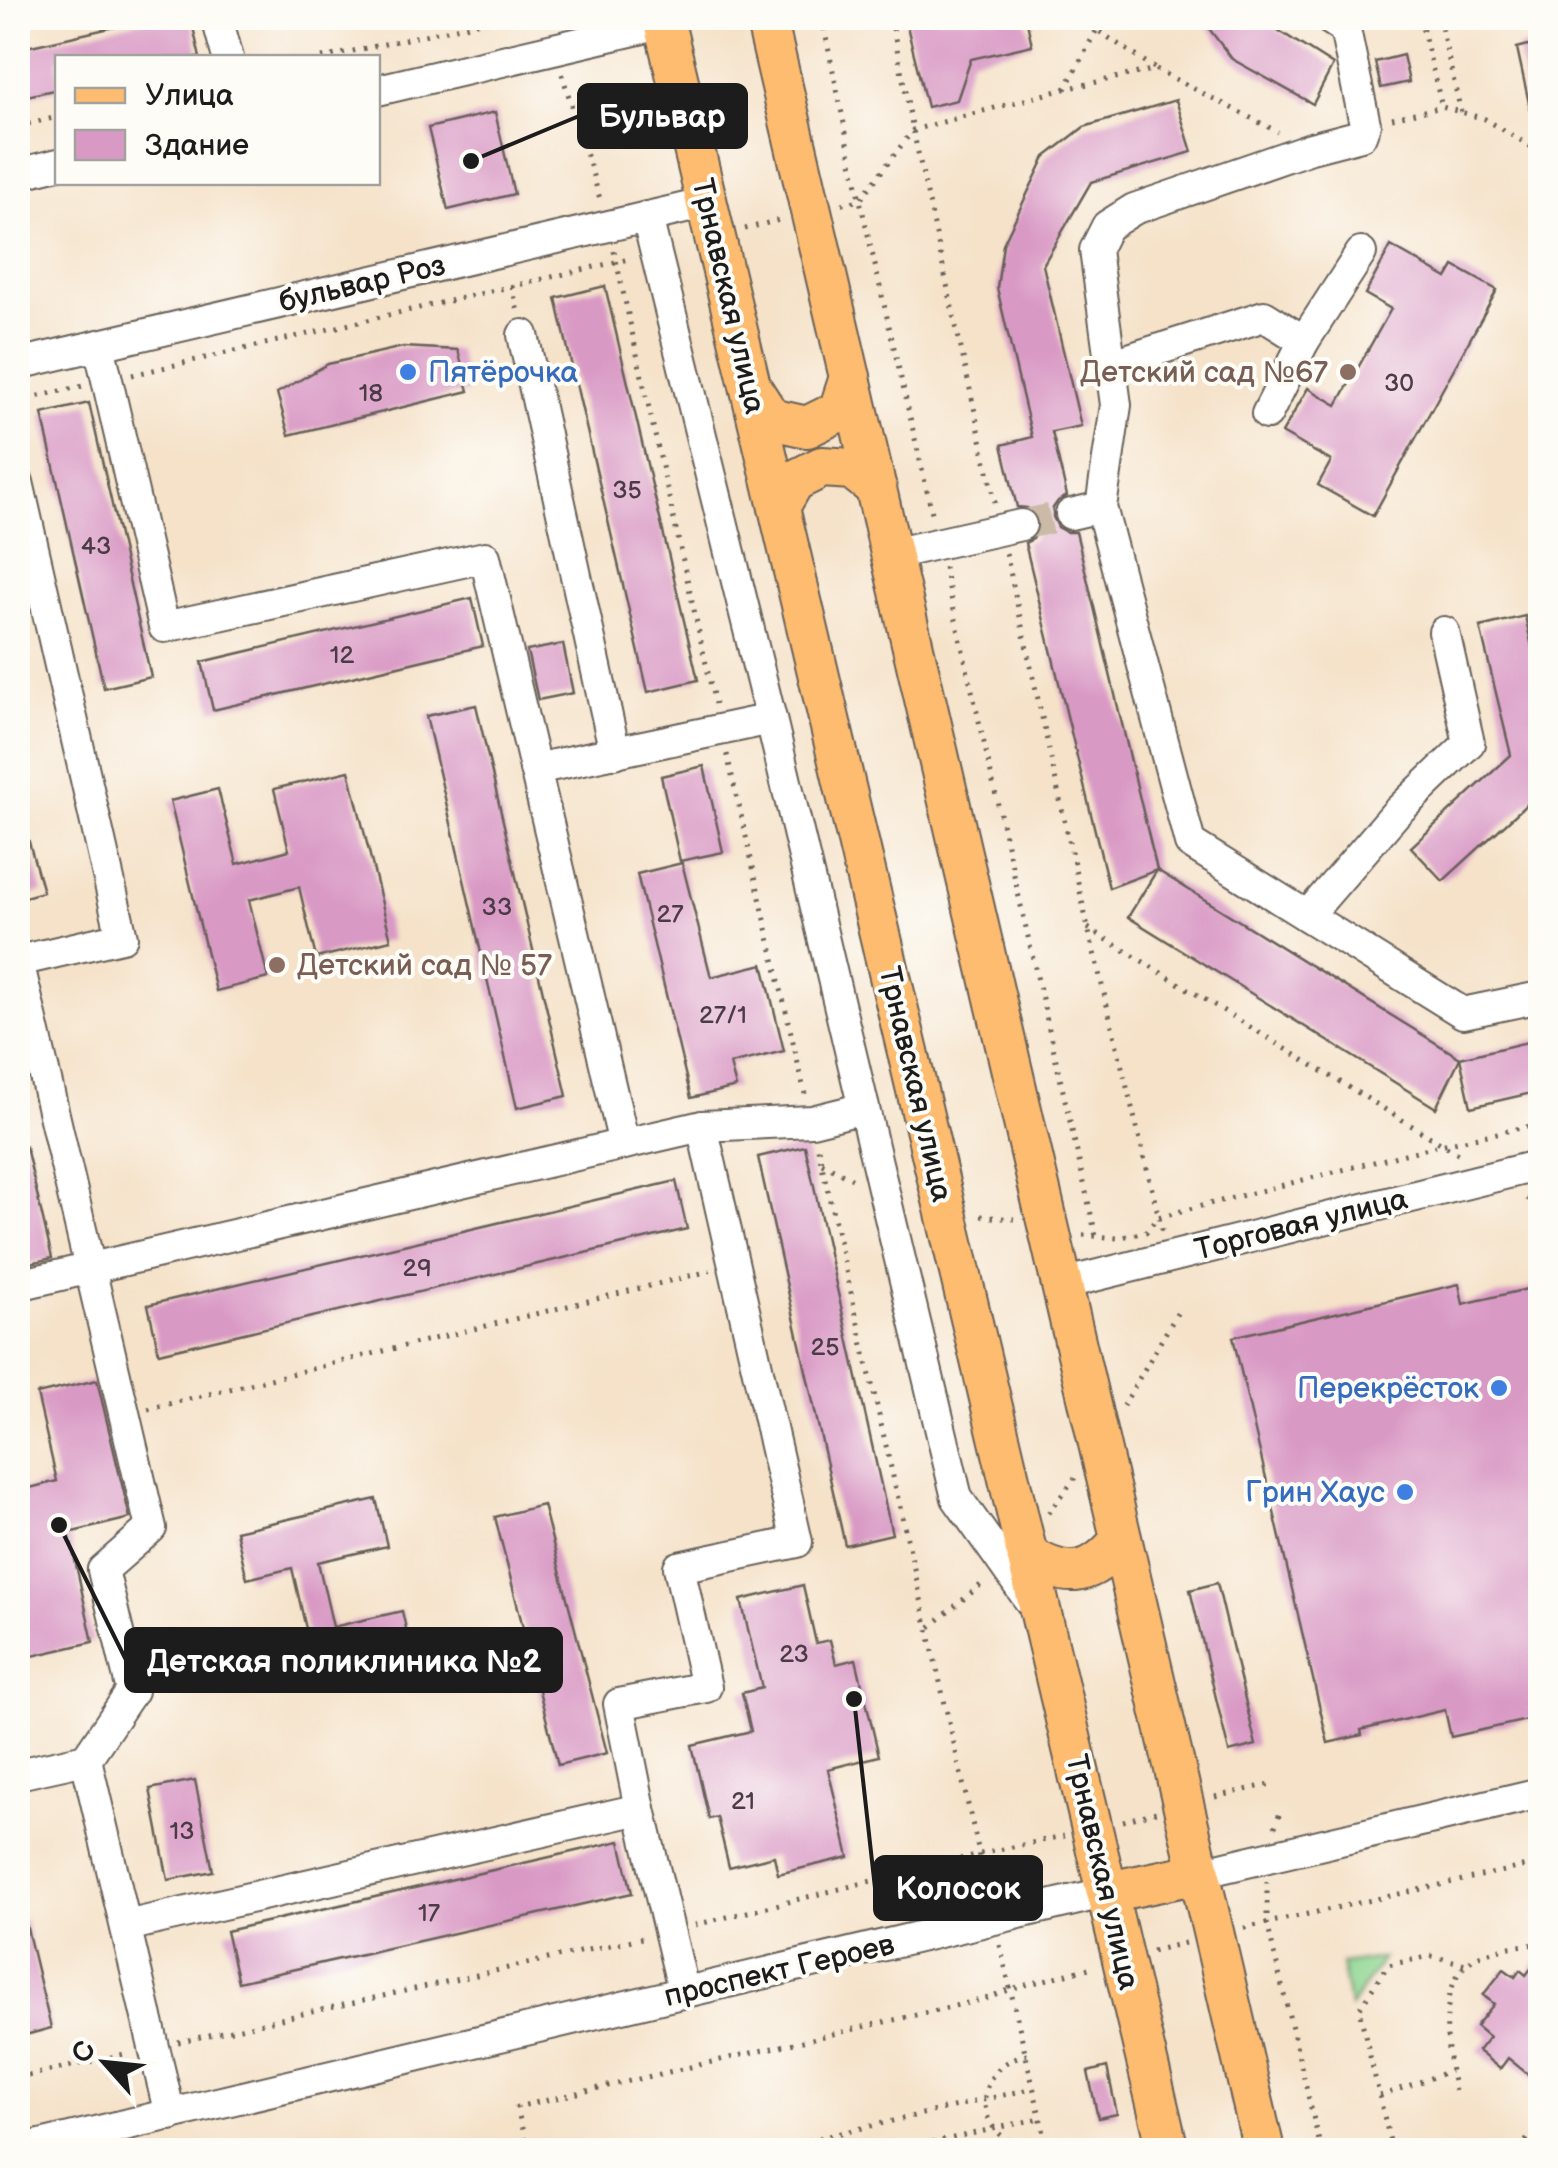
<svg xmlns="http://www.w3.org/2000/svg" width="1558" height="2168" font-family="'Balsamiq Sans',sans-serif">
<style>
.green{fill:#8ad38e;stroke:#537855;stroke-width:2.5}
.building{fill:#d999c5}
.lines{fill:none;stroke-linecap:round;stroke-linejoin:round}
.minor-tunnel{stroke:#cabaa6;stroke-width:30;stroke-dasharray:30 15;stroke-linecap:butt}
.minor-casing{stroke:#686159;stroke-width:34}
.major-casing{stroke:#686159;stroke-width:44}
.path{stroke:#686159;stroke-width:5;stroke-dasharray:2.5 8;stroke-linecap:butt}
.minor{stroke:#fff;stroke-width:30}
.major{stroke:#febc70;stroke-width:40}
.shop-dot{fill:#3f7fe0;stroke:#fdfcf7;stroke-width:4}
.education-dot{fill:#8d6e63;stroke:#fdfcf7;stroke-width:4}
.labels{text-anchor:middle;stroke-width:8;stroke-linejoin:round;paint-order:stroke}
.number-label{font-size:25px;fill:#4b3b46}
.street-label{font-size:30px;fill:#1c1c1c;stroke:#fdfcf7}
.shop-label{font-size:30px;fill:#366cbe;stroke:#fdfcf7;text-anchor:end}
.education-label{font-size:30px;fill:#785e54;stroke:#fdfcf7;text-anchor:end}
.leader{fill:none;stroke:#1c1c1c;stroke-width:4}
.callout-dot{fill:#1c1c1c;stroke:#fdfcf7;stroke-width:4}
.callout{fill:#1c1c1c;stroke:#1c1c1c;stroke-width:4}
.callout-label{font-size:32px;text-anchor:middle;font-weight:bold;fill:#fff}
</style>
<rect width="100%" height="100%" fill="#fdfcf7"/>
<filter id="ink" filterUnits="userSpaceOnUse"><feTurbulence type="fractalNoise" baseFrequency=".01" numOctaves="2"/><feDisplacementMap in="SourceGraphic" scale="20" xChannelSelector="R" yChannelSelector="G"/><feConvolveMatrix kernelMatrix="1 2 1 2 8 2 1 2 1" color-interpolation-filters="sRGB"/></filter>
<filter id="wash" filterUnits="userSpaceOnUse"><feTurbulence type="fractalNoise" baseFrequency=".0048" numOctaves="4" result="noise"/><feDisplacementMap in="SourceGraphic" scale="40" xChannelSelector="R" yChannelSelector="G"/><feGaussianBlur stdDeviation="2.25" result="paint"/><feColorMatrix in="noise" values="0 0 0 0 0 0 0 0 0 0 0 0 0 0 0 0 0 1.4 0 .05"/><feComposite in="paint" operator="in"/></filter>
<g filter="url(#wash)">
<rect width="100%" height="100%" fill="#f5e2c9"/>
<!-- green -->
<polygon class="green" points="1383,1958 1350,2007 1341,1964"/>
<g id="blocks">
<!-- building -->
<g class="building">
<polygon points="154,18 191,18 200,58 58,58 58,89 18,98 18,49"/>
<polygon points="905,18 1026,18 1032,45 971,59 957,100 927,107"/>
<polygon points="1201,18 1259,18 1333,65 1313,104 1232,59"/>
<polygon points="1540,42 1540,116 1532,117 1517,48"/>
<polygon points="1403,55 1409,82 1381,88 1375,62"/>
<polygon points="1176,100 1192,152 1091,182 1043,265 1081,426 1052,432 1067,496 1058,501 1053,508 1053,517 1058,527 1067,532 1076,532 1157,870 1109,888 1025,543 1033,539 1038,531 1039,520 1035,513 1027,508 1017,507 1002,445 1032,437 997,288 1003,244 1045,157 1084,127"/>
<polygon points="495,112 514,194 448,210 428,128"/>
<polygon points="1391,246 1447,278 1454,266 1497,290 1373,516 1318,485 1331,461 1282,433 1308,388 1337,405 1391,309 1365,294"/>
<polygon points="605,286 698,680 648,692 556,298"/>
<polygon points="403,347 458,350 469,391 289,435 277,393 328,364"/>
<polygon points="89,403 151,677 104,688 42,414"/>
<polygon points="472,598 483,646 213,710 202,662"/>
<polygon points="1525,616 1540,682 1540,792 1443,881 1411,847 1511,755 1480,627"/>
<polygon points="563,644 573,693 538,700 527,651"/>
<polygon points="476,705 567,1096 517,1108 426,716"/>
<polygon points="704,766 723,852 680,861 661,776"/>
<polygon points="349,771 391,940 316,958 299,887 249,900 268,978 216,991 170,801 218,789 237,864 289,850 274,789"/>
<polygon points="24,824 43,892 18,899 18,825"/>
<polygon points="682,863 711,977 763,964 784,1051 730,1064 736,1087 691,1098 637,874"/>
<polygon points="1157,870 1460,1058 1436,1108 1128,917"/>
<polygon points="1540,1039 1540,1091 1471,1107 1460,1058"/>
<polygon points="805,1146 892,1534 845,1545 758,1157"/>
<polygon points="26,1147 52,1258 18,1266 18,1148"/>
<polygon points="676,1181 687,1229 159,1353 148,1305"/>
<polygon points="1459,1284 1463,1304 1540,1286 1540,1717 1451,1737 1445,1710 1361,1730 1362,1735 1328,1743 1233,1337"/>
<polygon points="97,1380 130,1518 69,1533 93,1642 28,1657 18,1609 18,1491 57,1481 37,1394"/>
<polygon points="376,1499 387,1546 318,1562 333,1627 402,1611 412,1655 272,1688 262,1644 307,1633 292,1568 247,1579 236,1531"/>
<polygon points="543,1505 607,1753 558,1765 495,1517"/>
<polygon points="1217,1583 1256,1745 1229,1752 1190,1590"/>
<polygon points="803,1585 816,1643 830,1640 836,1664 856,1659 879,1756 828,1769 849,1857 778,1874 774,1856 729,1867 717,1817 709,1819 692,1745 751,1731 742,1693 762,1688 741,1600"/>
<polygon points="195,1780 213,1871 168,1880 150,1789"/>
<polygon points="620,1841 632,1893 238,1982 226,1931"/>
<polygon points="25,1920 51,2028 18,2037 18,1921"/>
<polygon points="1540,1957 1540,2084 1508,2058 1500,2069 1478,2051 1489,2037 1476,2026 1494,2004 1483,1995 1504,1969 1515,1977 1520,1970 1526,1975"/>
<polygon points="1107,2067 1117,2114 1098,2118 1088,2072"/>
</g>
</g>
</g>
<g filter="url(#ink)">
<use href="#blocks" fill-opacity="0" stroke="#686159" stroke-width="2.5"/>
<g class="lines">
<!-- minor-tunnel -->
<polyline class="minor-tunnel" points="1021,525 1071,514"/>
<defs>
<g id="minor">
<polyline points="217,18 228,58"/>
<polyline points="1328,18 1345,29 1365,124 1361,135 1311,148 1134,209 1107,226 1095,250 1116,405 1101,507 1190,843 1463,1013 1540,997"/>
<polyline points="378,90 665,23"/>
<polyline points="18,174 58,164"/>
<polyline points="647,217 771,719 957,1498 1035,1608"/>
<polyline points="523,335 615,753"/>
<polyline points="1304,341 1361,253"/>
<polyline points="99,345 164,627 485,557 624,1144"/>
<polyline points="18,364 707,203"/>
<polyline points="1110,365 1264,316 1304,341 1267,414"/>
<polyline points="18,482 122,937 18,961 151,1528 103,1570 132,1691 86,1759 170,2115"/>
<polyline points="1071,514 1101,507"/>
<polyline points="892,554 1021,525"/>
<polyline points="535,769 771,719"/>
<polyline points="1307,916 1396,813 1469,743 1444,632"/>
<polyline points="1062,1284 1540,1165"/>
<polyline points="18,1285 702,1126 812,1121 864,1108"/>
<polyline points="18,1774 86,1759"/>
<polyline points="1200,1873 1540,1793"/>
<polyline points="126,1926 640,1809"/>
<polyline points="684,1993 640,1809 619,1704 706,1687 679,1567 797,1542 702,1126"/>
<polyline points="19,2150 1108,1892"/>
</g>
<g id="major">
<polyline points="663,18 1168,2150"/>
<polyline points="766,18 1264,2150"/>
<polyline points="751,388 771,419 807,427 839,411 850,377"/>
<polyline points="779,507 794,481 822,467 852,469 876,488"/>
<path d="M1028,1556C1068,1580 1092,1576 1121,1540"/>
<polyline points="1108,1892 1200,1873"/>
</g>
</defs>
<!-- minor casing -->
<use href="#minor" class="minor-casing"/>
<!-- major casing -->
<use href="#major" class="major-casing"/>
<!-- path -->
<g class="path">
<polyline points="822,18 860,200 933,517"/>
<polyline points="891,18 913,130 995,503"/>
<polyline points="1084,18 1097,30 1156,69"/>
<polyline points="1420,18 1442,107"/>
<polyline points="1439,18 1461,112"/>
<polyline points="322,58 500,18"/>
<polyline points="562,74 601,202"/>
<polyline points="1065,89 1103,18"/>
<polyline points="1392,118 1442,107 1485,119 1540,152"/>
<polyline points="18,126 58,117"/>
<polyline points="842,204 860,200 913,130 1065,89 1156,69 1278,132"/>
<polyline points="745,229 783,219"/>
<polyline points="614,251 715,704"/>
<polyline points="512,286 518,312"/>
<polyline points="132,375 633,258"/>
<polyline points="18,401 83,386"/>
<polyline points="1006,553 1088,928 1163,1234"/>
<polyline points="944,567 1096,1236"/>
<polyline points="727,754 805,1094"/>
<polyline points="1088,928 1463,1157"/>
<polyline points="818,1148 987,1888"/>
<polyline points="822,1163 856,1181"/>
<polyline points="1527,1198 1540,1208"/>
<polyline points="981,1216 1014,1219"/>
<polyline points="1083,1235 1117,1238 1146,1232 1158,1217 1440,1145 1540,1124"/>
<polyline points="1123,1406 1179,1310"/>
<polyline points="148,1409 710,1271"/>
<polyline points="1048,1513 1075,1478"/>
<polyline points="930,1627 983,1583"/>
<polyline points="1215,1797 1275,1783"/>
<polyline points="1123,1821 1156,1812"/>
<polyline points="1275,1827 1280,1812"/>
<polyline points="695,1925 980,1854 1064,1836"/>
<polyline points="1244,1928 1267,1923 1267,1882"/>
<polyline points="1000,1945 1048,2150"/>
<polyline points="1152,1951 1185,1943"/>
<polyline points="178,2042 646,1937"/>
<path d="M1027,2054C959,2070 979,2159 1046,2143"/>
<polyline points="18,2078 129,2053"/>
<path d="M1455,2091C1447,2057 1437,1990 1467,1964C1478,1954 1495,1950 1510,1947C1520,1946 1530,1944 1540,1945"/>
<polyline points="1380,2096 1450,2071"/>
<polyline points="527,2150 517,2107 989,1998 1011,1989 1093,1967"/>
<polyline points="768,2150 1034,2088"/>
<polyline points="901,2150 1041,2118"/>
<polyline points="1321,2150 1267,1923 1540,1863"/>
<polyline points="1392,2150 1359,2009 1388,1965 1431,1956 1466,1964"/>
<polyline points="1520,2150 1534,2129 1536,2090"/>
</g>
<!-- minor -->
<use href="#minor" class="minor"/>
<!-- major -->
<use href="#major" class="major"/>
</g>
</g>
<!-- markers -->
<g class="shop-dot">
<circle cx="408" cy="372" r="10"/>
<circle cx="1499" cy="1388" r="10"/>
<circle cx="1405" cy="1492" r="10"/>
</g>
<g class="education-dot">
<circle cx="1348" cy="372" r="10"/>
<circle cx="277" cy="965" r="10"/>
</g>
<g class="labels">
<!-- number labels -->
<g class="number-label">
<text x="1399" y="391">30</text>
<text x="371" y="401">18</text>
<text x="627" y="498">35</text>
<text x="96" y="554">43</text>
<text x="342" y="663">12</text>
<text x="497" y="915">33</text>
<text x="670" y="922">27</text>
<text x="723" y="1023">27/1</text>
<text x="417" y="1276">29</text>
<text x="825" y="1355">25</text>
<text x="794" y="1662">23</text>
<text x="743" y="1809">21</text>
<text x="182" y="1839">13</text>
<text x="429" y="1921">17</text>
</g>
<!-- street labels -->
<g class="street-label">
<text transform="translate(362 283) rotate(-13)" y="10">бульвар Роз</text>
<text transform="translate(729 296) rotate(77)" y="10">Трнавская улица</text>
<text transform="translate(916 1084) rotate(77)" y="10">Трнавская улица</text>
<text transform="translate(1301 1224) rotate(-14)" y="10">Торговая улица</text>
<text transform="translate(1103 1872) rotate(77)" y="10">Трнавская улица</text>
<text transform="translate(779 1970) rotate(-13)" y="10">проспект Героев</text>
</g>
<!-- shop labels -->
<g class="shop-label">
<text x="428" y="382" text-anchor="start">Пятёрочка</text>
<text x="1479" y="1398">Перекрёсток</text>
<text x="1385" y="1502">Грин Хаус</text>
</g>
<!-- education labels -->
<g class="education-label">
<text x="1328" y="382">Детский сад №67</text>
<text x="297" y="975" text-anchor="start">Детский сад № 57</text>
</g>
</g>
<!-- callouts -->
<path class="leader" d="M471 161L579 116M59 1525L126 1660M854 1699L875 1888"/>
<g class="callout-dot">
<circle cx="471" cy="161" r="10"/>
<circle cx="59" cy="1525" r="10"/>
<circle cx="854" cy="1699" r="10"/>
</g>
<g class="callout">
<rect x="579" y="85" width="167" height="62" rx="10"/>
<rect x="126" y="1629" width="435" height="62" rx="10"/>
<rect x="875" y="1857" width="166" height="62" rx="10"/>
</g>
<g class="callout-label">
<text x="662" y="127">Бульвар</text>
<text x="344" y="1672">Детская поликлиника №2</text>
<text x="958" y="1899">Колосок</text>
</g>
<!-- margin -->
<rect width="1558" height="2168" fill="none" stroke="#fdfcf7" stroke-width="60"/>
<!-- legend -->
<rect x="55" y="55" width="325" height="130" fill="#fdfcf7" stroke="#a3a29f" stroke-width="2.5"/>
<rect x="75" y="88" width="50" height="15" fill="#febc70" stroke="#a3a29f" stroke-width="2.5"/>
<text x="145" y="105" font-size="30" fill="#1c1c1c">Улица</text>
<rect x="75" y="130" width="50" height="30" fill="#d999c5" stroke="#a3a29f" stroke-width="2.5"/>
<text x="145" y="155" font-size="30" fill="#1c1c1c">Здание</text>
<!-- north arrow -->
<g transform="translate(105 2063) rotate(297)" stroke="#fdfcf7" stroke-width="8" paint-order="stroke">
<path d="M0-8L18 38L0 25L-18 38Z" fill="#1c1c1c"/>
<text y="-15" font-size="28" font-weight="bold" text-anchor="middle" fill="#1c1c1c">С</text>
</g>
</svg>
